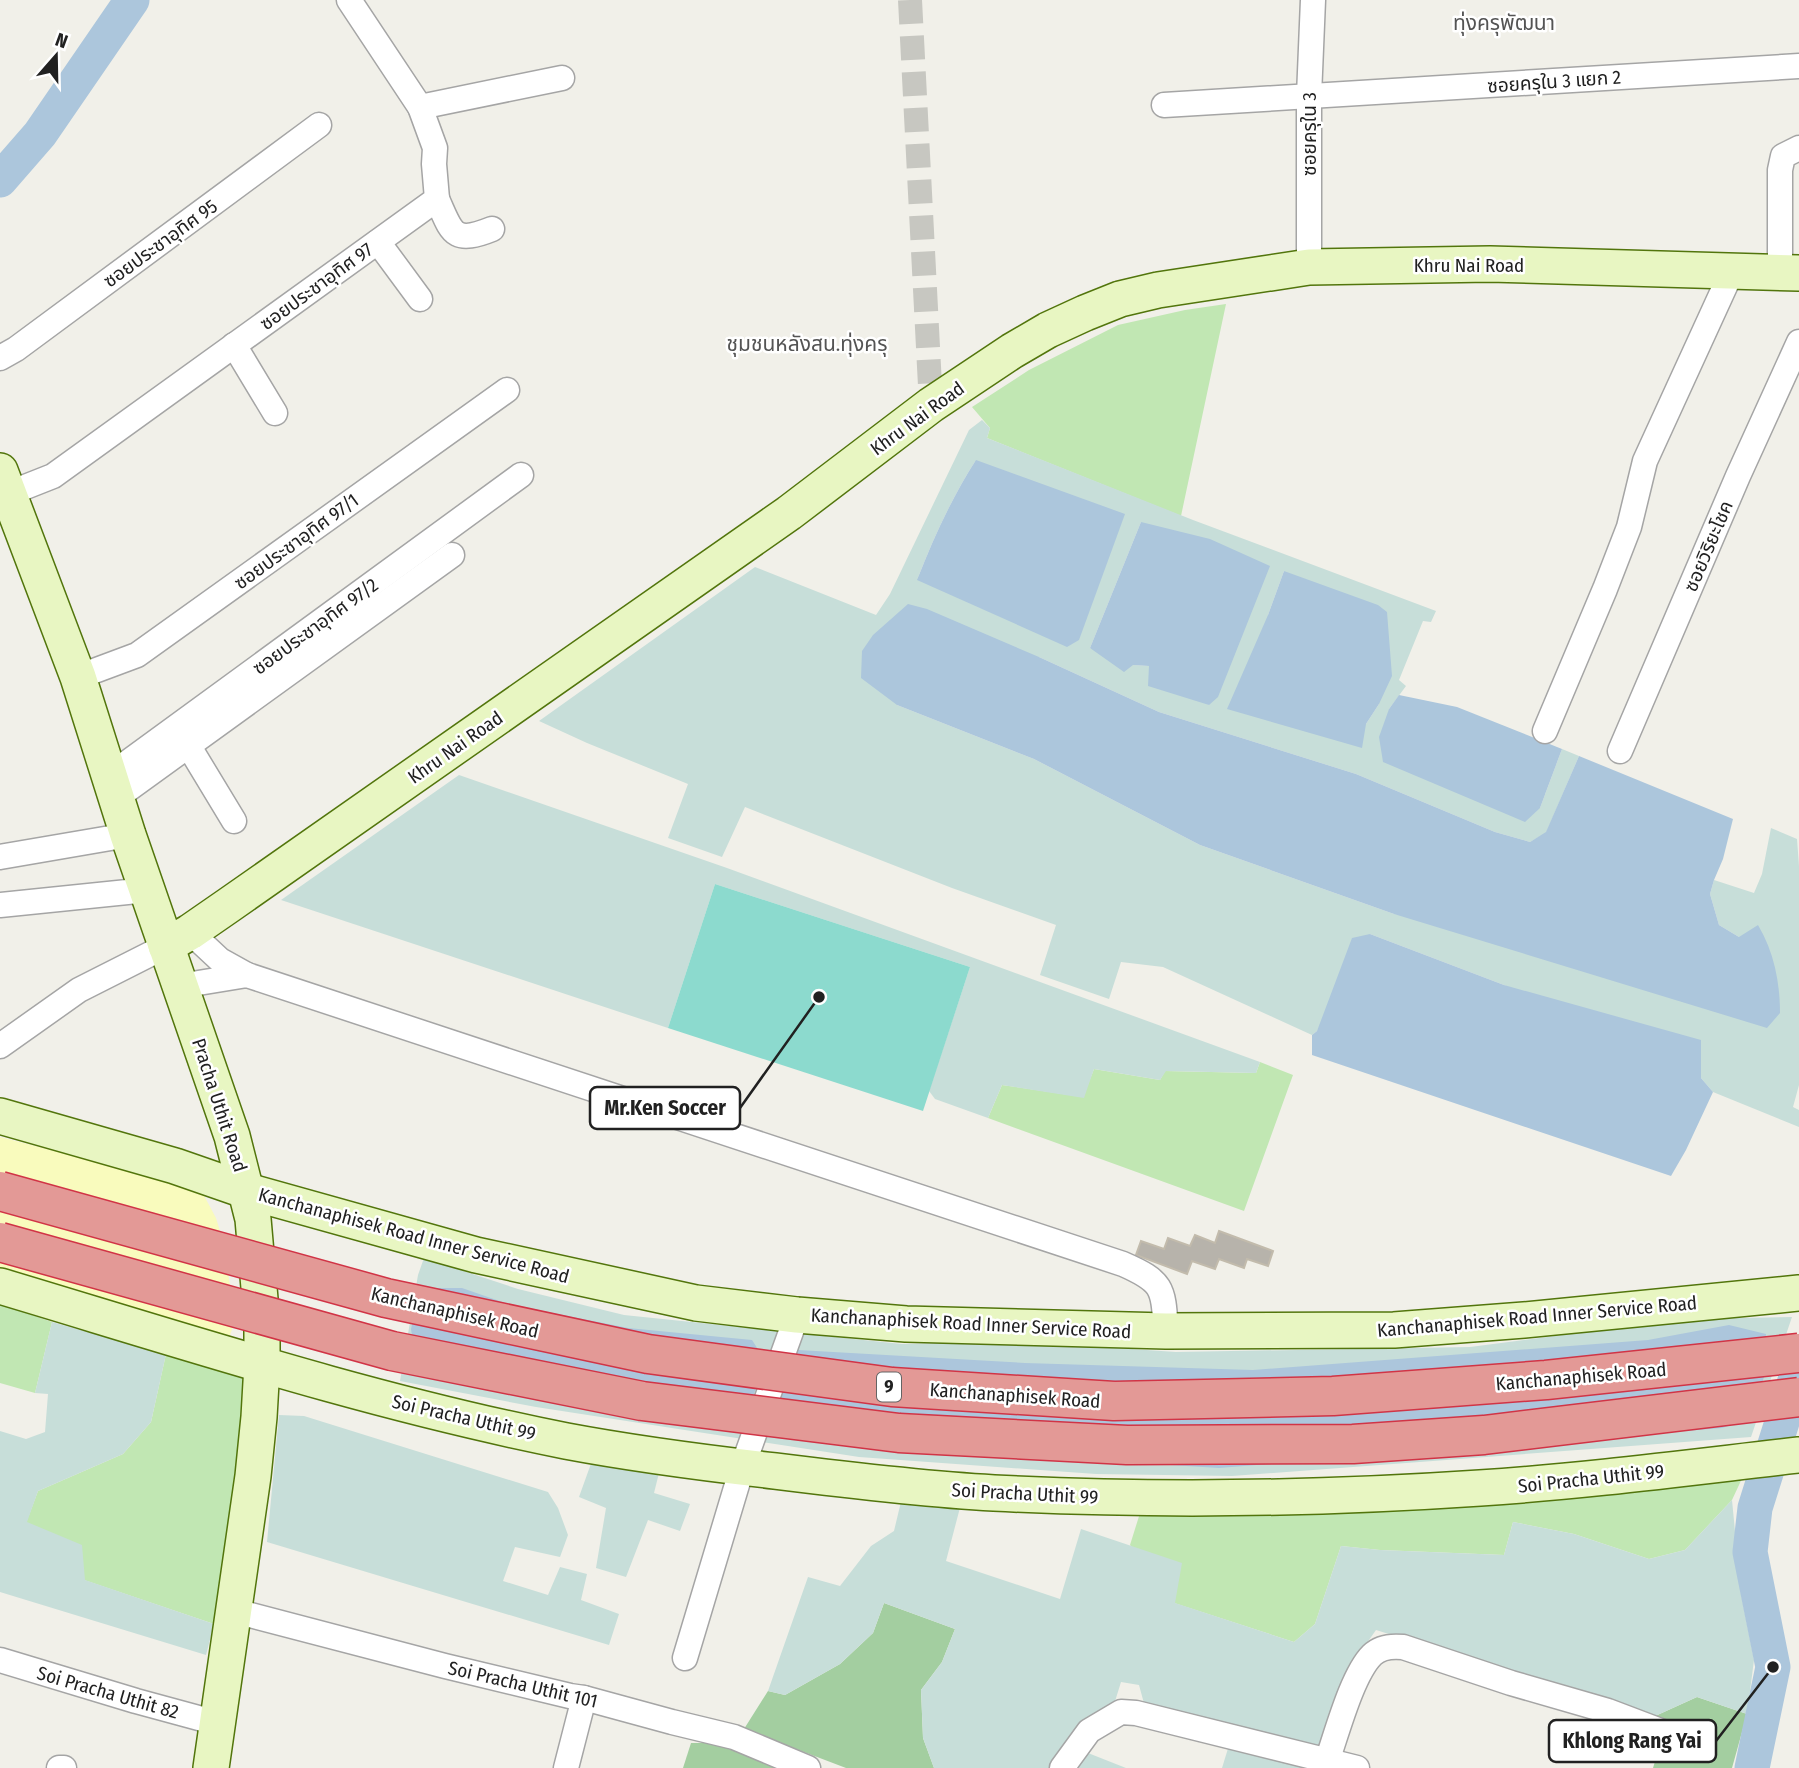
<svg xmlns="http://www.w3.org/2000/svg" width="1799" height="1768" font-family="'Fira Sans Condensed','Noto Sans Thai',sans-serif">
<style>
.grass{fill:#c1e7b3}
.forest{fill:#a3cea0}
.wetland{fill:#c7ded9;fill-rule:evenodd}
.sand{fill:#f9fbbd}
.pitch{fill:#8cdace}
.water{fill:#acc6dc}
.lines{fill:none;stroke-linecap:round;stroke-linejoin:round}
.river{stroke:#acc6dc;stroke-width:35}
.building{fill:#b7b3ab;stroke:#c2bbac;stroke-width:2}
.street-tunnel{stroke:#c7c7c1;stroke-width:24;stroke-dasharray:24 12;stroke-linecap:butt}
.street-casing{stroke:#a5a5a5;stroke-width:27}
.secondary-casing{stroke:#52750c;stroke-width:38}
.street{stroke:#fff;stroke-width:24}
.secondary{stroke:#e8f6c2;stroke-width:35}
.highway-bridge-casing{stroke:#d13446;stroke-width:41;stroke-linecap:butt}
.highway-bridge{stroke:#e39996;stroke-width:38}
.labels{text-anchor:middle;stroke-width:5;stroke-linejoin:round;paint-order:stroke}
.shield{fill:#fff;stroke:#646464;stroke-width:2}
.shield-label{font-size:18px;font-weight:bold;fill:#212121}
.street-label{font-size:19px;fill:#212121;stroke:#fff}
.neighbourhood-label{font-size:21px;fill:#545454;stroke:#fff}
.leader{fill:none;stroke:#212121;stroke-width:2.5}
.callout-dot{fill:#212121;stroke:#fff;stroke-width:2.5}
.callout{fill:#fff;stroke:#212121;stroke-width:2.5}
.callout-label{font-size:21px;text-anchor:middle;font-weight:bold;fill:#212121}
</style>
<rect width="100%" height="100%" fill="#f1f0e9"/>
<!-- grass -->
<g class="grass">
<polygon points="1226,304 1181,516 987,438 990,428 972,407 1029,370 1118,325 1185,310"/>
<polygon points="1260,1062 1293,1075 1244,1211 988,1118 1002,1085 1083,1097 1094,1069 1160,1080 1165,1071 1256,1073"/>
<polygon points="0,1304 52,1322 35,1393 0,1383"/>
<polygon points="166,1354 251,1379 229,1515 214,1624 84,1580 26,1523 38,1491 123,1454 151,1422"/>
<polygon points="1745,1472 1732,1500 1685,1550 1649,1559 1574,1534 1513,1522 1504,1555 1380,1550 1341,1546 1315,1624 1294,1642 1174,1603 1130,1545 1140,1513"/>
</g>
<!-- forest -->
<g class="forest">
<polygon points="884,1603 955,1629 942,1662 921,1690 923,1738 934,1768 846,1768 744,1729 768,1691 785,1695 840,1664 873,1633"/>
<polygon points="1697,1697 1747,1714 1732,1768 1653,1768 1660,1745 1653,1717"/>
<polygon points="691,1743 718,1743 789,1768 683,1768"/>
</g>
<!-- wetland -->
<g class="wetland">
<path d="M982,420L990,428L987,438L1193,520L1436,611L1431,622L1423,621L1399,680L1406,686L1389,709L1540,808L1562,749L1579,756L1546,833L1530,842L1495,832L1356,774L1159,712L1039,657L897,705L1034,759L1200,845L1394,914L1739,937L1719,925L1710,894L1714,880L1754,893L1762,874L1771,828L1797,839L1799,866V1085L1793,1107L1799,1110V1127L1713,1092L1701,1078L1504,985L1370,934L1317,1031L1312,1035L1163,967L1121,962L1109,999L1040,975L1056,925L952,888L745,807L722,857L668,838L688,784L587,743L539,721L755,567L876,615L890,594L969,430ZM976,460L917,580C933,539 952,497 976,460ZM1141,522L1209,705L1150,666L1133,665L1090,648ZM1284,571L1379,704L1366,724L1268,615Z"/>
<polygon points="459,775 727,868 1260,1062 1256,1073 1166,1071 1160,1080 1094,1069 1084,1098 1002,1085 988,1118 935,1099 929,1091 970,967 715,884 668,1028 281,900"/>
<polygon points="424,1258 518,1289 624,1315 902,1344 1014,1341 1176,1352 1470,1347 1687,1319 1792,1317 1751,1437 1232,1476 1096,1474 859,1457 536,1407 400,1381 418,1275"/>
<polygon points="52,1322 166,1354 151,1422 123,1454 38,1491 27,1522 82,1545 85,1580 214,1624 206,1655 0,1592 0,1431 26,1439 45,1432 48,1394 35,1393"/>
<polygon points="279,1415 304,1416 548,1492 558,1508 568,1535 560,1557 515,1547 503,1581 548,1595 560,1567 587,1574 581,1600 619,1614 609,1645 267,1542"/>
<polygon points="593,1458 661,1465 654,1493 690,1504 680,1531 648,1520 626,1577 596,1568 606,1508 579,1497"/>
<polygon points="904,1489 962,1500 946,1561 1060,1599 1081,1529 1182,1563 1175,1603 1294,1642 1315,1624 1341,1546 1380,1550 1504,1555 1513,1522 1574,1534 1649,1559 1685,1550 1732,1500 1741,1594 1754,1660 1747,1714 1697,1697 1653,1717 1376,1630 1362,1650 1322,1747 1145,1707 1139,1685 1121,1682 1112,1711 1052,1768 934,1768 923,1738 921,1690 942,1662 955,1629 884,1603 873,1633 840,1664 785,1695 768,1691 808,1577 840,1586 871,1546 894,1531"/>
<polygon points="1230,1742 1320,1768 1222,1768"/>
<polygon points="1088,1753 1126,1768 1068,1768 1077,1755"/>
</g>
<!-- sand -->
<polygon class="sand" points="0,1137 200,1188 216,1218 224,1244 235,1321 228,1341 0,1272"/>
<!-- pitch -->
<polygon class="pitch" points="715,884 970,967 923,1111 668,1028"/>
<!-- water -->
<g class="water">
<path d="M976,460L1125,514L1079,640L1067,647L917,580C933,539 952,497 976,460Z"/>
<polygon points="1141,522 1210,539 1270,566 1218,697 1209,705 1148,686 1149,666 1133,665 1124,672 1090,648"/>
<polygon points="1284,571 1378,605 1387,612 1392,676 1379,704 1366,724 1362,748 1227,709 1268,615"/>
<path d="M908,604L927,609L1039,657L1159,712L1356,774L1495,832L1530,842L1546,832L1579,756L1733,819L1723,859L1714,880L1710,894L1719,925L1739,937L1758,925C1774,952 1780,982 1780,1013L1767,1028L1394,914L1200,845L1034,759L897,705L861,678L862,651L873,635Z"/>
<polygon points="1399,695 1457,707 1562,749 1540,808 1525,822 1383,762 1379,737 1389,709"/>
<polygon points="1370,934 1504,985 1701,1040 1701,1078 1713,1092 1686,1150 1671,1176 1312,1055 1312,1035 1317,1031 1352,938"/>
<polygon points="420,1288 462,1288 508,1304 628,1328 752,1340 761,1354 756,1388 743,1425 417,1370 411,1329"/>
<polygon points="1729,1325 1766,1334 1764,1377 1750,1419 1722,1428 1219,1468 877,1447 778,1435 778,1390 798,1350 1025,1363 1253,1370 1648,1340"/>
</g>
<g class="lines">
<!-- river -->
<g class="river">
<polyline points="0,180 40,134 132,0"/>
<polyline points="1752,1768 1773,1667 1750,1552 1755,1508 1799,1368"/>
</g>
</g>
<!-- building -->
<polygon class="building" points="1219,1231 1273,1251 1268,1266 1247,1259 1244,1268 1219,1259 1215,1269 1192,1261 1187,1274 1136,1255 1141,1241 1164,1249 1168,1238 1190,1246 1195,1235 1215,1243"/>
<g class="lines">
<!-- street-tunnel -->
<polyline class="street-tunnel" points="910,0 931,405"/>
<defs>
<g id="street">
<polyline points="1164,105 1799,66"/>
<polyline points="420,107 562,78"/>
<path d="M437,199C452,232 452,245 492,229"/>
<polyline points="378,242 420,299"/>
<polyline points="1309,267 1309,96 1313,0"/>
<polyline points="1780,272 1780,170 1783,156 1799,148"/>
<polyline points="234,345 275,413"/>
<polyline points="0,358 16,349 319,125"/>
<polyline points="10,493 53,476 437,199 434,164 435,148 420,107 349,0"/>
<polyline points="78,677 137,655 507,390"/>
<polyline points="1545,731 1605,589 1629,527 1645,461 1732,271"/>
<polyline points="188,745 234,821"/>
<polyline points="1620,751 1738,476 1799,342"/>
<polyline points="109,776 521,475"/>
<polyline points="116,798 452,555"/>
<polyline points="0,857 128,835"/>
<polyline points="0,905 147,890"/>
<polyline points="190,932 220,960 247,975"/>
<path d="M180,986L247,975L1123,1264C1164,1282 1163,1288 1166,1331"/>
<polyline points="0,1046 79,990 166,946"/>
<polyline points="235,1611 445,1666 570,1696 584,1698 672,1722 734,1737 808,1768"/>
<polyline points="685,1658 742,1468 797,1315"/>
<polyline points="0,1660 136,1701 217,1723"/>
<path d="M1327,1761C1337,1733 1352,1675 1372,1655C1380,1647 1393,1646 1403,1647L1511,1683L1608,1711L1666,1733"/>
<polyline points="59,1768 64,1768"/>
<polyline points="566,1768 584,1698"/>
<polyline points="1062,1768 1089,1731 1121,1712 1136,1713 1357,1768"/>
</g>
<g id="secondary">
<polyline points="0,471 78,677 128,835 232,1136 253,1219 262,1322 262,1365 259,1417 253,1476 211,1768"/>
<polyline points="166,946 190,932 229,905 789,513 931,405 1012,351 1048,330 1085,313 1120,299 1158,290 1309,267 1490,264 1799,273"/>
<polyline points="0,1116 175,1166 247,1191 476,1255 696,1303 797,1315 906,1324 1166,1331 1394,1330 1524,1320 1799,1293"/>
<path d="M0,1286C187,1342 374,1403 566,1441C635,1454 705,1463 775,1471C847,1480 921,1489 994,1493C1155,1501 1318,1499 1480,1488C1587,1481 1693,1467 1799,1455"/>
</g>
</defs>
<!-- street casing -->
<use href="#street" class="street-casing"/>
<!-- secondary casing -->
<use href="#secondary" class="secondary-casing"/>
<!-- street -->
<use href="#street" class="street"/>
<!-- secondary -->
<use href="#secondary" class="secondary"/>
<defs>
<g id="highway-bridge">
<polyline points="0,1191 386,1298 648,1354 892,1387 1114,1401 1333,1396 1546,1380 1799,1353"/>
<polyline points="0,1242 392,1351 642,1401 899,1433 1127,1445 1353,1444 1484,1435 1799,1397"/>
</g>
</defs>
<!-- highway-bridge casing -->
<use href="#highway-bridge" class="highway-bridge-casing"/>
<!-- highway-bridge -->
<use href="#highway-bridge" class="highway-bridge"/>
</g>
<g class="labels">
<!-- shield labels -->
<rect class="shield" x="877" y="1372.5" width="24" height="29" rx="5"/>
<g class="shield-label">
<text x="889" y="1393">9</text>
</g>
<!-- street labels -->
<g class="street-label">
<text transform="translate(1554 81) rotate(-4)" y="7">ซอยครุใน 3 แยก 2</text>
<text transform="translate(1309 134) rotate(-90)" y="7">ซอยครุใน 3</text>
<text transform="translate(160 243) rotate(-36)" y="7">ซอยประชาอุทิศ 95</text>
<text x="1469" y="272">Khru Nai Road</text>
<text transform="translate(316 286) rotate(-36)" y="7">ซอยประชาอุทิศ 97</text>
<text transform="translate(917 418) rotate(-36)" y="7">Khru Nai Road</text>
<text transform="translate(296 541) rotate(-36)" y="7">ซอยประชาอุทิศ 97/1</text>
<text transform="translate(1708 546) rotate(-67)" y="7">ซอยวิริยะโชค</text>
<text transform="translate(315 626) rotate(-36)" y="7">ซอยประชาอุทิศ 97/2</text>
<text transform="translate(455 747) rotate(-35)" y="7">Khru Nai Road</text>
<text transform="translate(220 1105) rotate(72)" y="7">Pracha Uthit Road</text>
<text transform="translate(414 1235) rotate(15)" y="7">Kanchanaphisek Road Inner Service Road</text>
<text transform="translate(455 1312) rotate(13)" y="7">Kanchanaphisek Road</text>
<text transform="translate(1537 1316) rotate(-5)" y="7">Kanchanaphisek Road Inner Service Road</text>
<text transform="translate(971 1323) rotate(3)" y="7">Kanchanaphisek Road Inner Service Road</text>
<text transform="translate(1581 1376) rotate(-5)" y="7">Kanchanaphisek Road</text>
<text transform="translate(1015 1395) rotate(4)" y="7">Kanchanaphisek Road</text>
<text transform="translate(464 1417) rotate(13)" y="7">Soi Pracha Uthit 99</text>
<text transform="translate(1591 1478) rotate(-6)" y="7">Soi Pracha Uthit 99</text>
<text transform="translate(1025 1493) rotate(3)" y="7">Soi Pracha Uthit 99</text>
<text transform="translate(523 1684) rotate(13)" y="7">Soi Pracha Uthit 101</text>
<text transform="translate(108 1692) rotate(16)" y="7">Soi Pracha Uthit 82</text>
</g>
<!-- neighbourhood labels -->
<g class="neighbourhood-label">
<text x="1504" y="30">ทุ่งครุพัฒนา</text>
<text x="807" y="351">ชุมชนหลังสน.ทุ่งครุ</text>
</g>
</g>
<!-- callouts -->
<path class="leader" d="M819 997L740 1108M1773 1667L1716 1741"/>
<g class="callout-dot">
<circle cx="819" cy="997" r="7"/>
<circle cx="1773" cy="1667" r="7"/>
</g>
<g class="callout">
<rect x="590" y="1087" width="150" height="42" rx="7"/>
<rect x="1549" y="1720" width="167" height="42" rx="7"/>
</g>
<g class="callout-label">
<text x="665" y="1115">Mr.Ken Soccer</text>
<text x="1632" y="1748">Khlong Rang Yai</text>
</g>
<!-- north arrow -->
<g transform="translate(56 56) rotate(20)" stroke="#ffffff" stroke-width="5" paint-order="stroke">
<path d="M0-5L12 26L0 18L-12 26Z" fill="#212121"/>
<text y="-10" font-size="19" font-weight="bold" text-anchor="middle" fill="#212121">N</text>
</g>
</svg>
